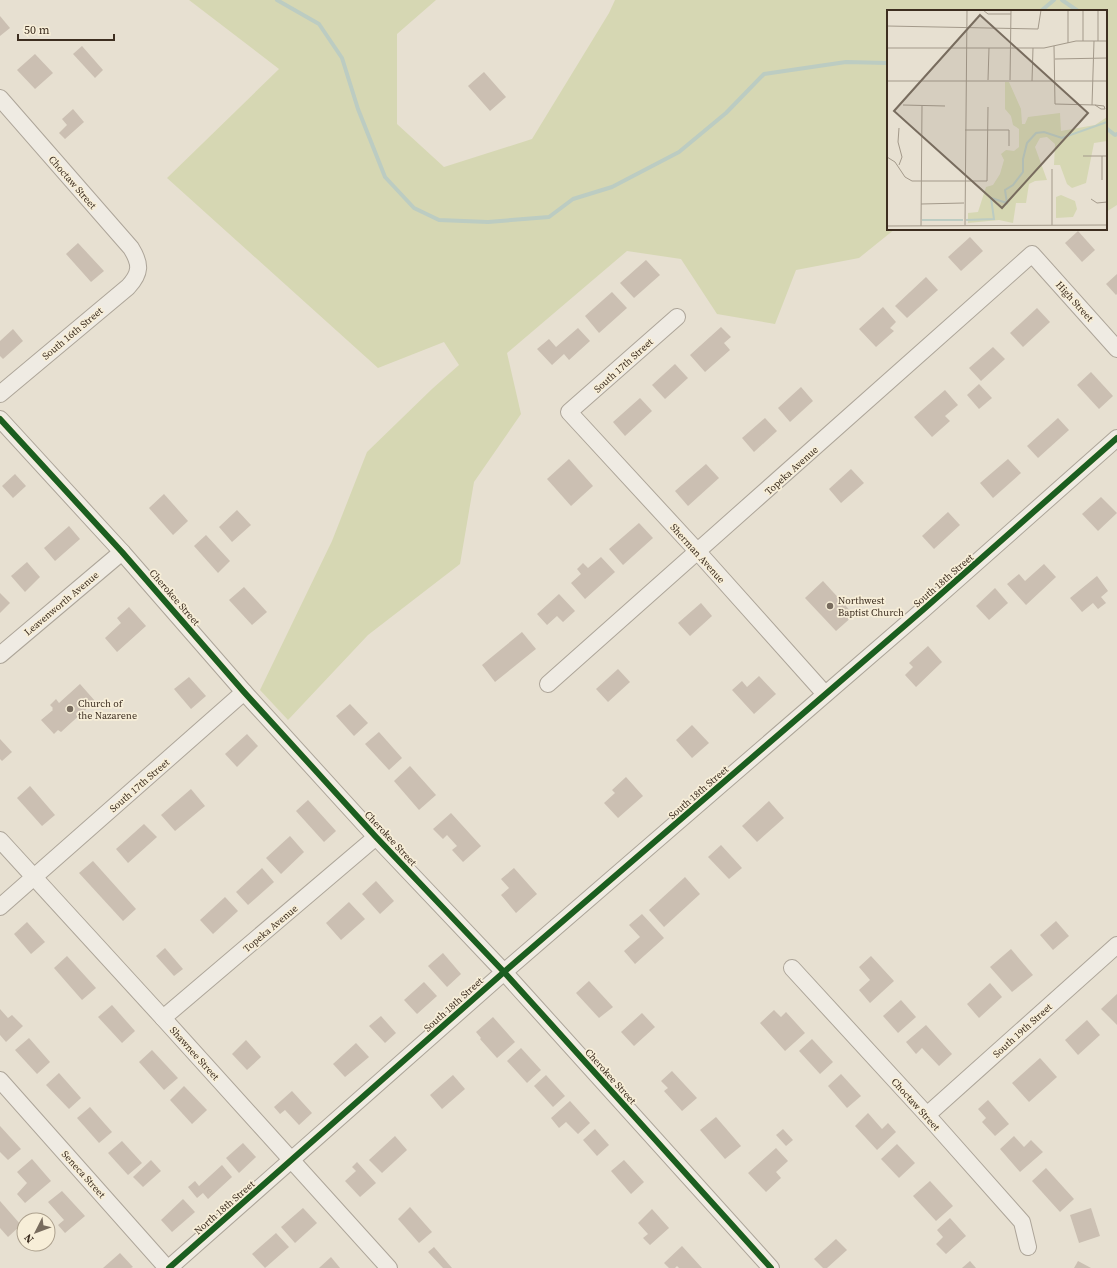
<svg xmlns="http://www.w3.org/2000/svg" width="1117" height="1268" font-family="'Source Serif 4',serif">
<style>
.green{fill:#d6d7b3}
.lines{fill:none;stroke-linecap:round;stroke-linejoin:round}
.stream{stroke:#bcccc2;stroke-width:4}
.building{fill:#cbbfb2}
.minor-casing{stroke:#ada599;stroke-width:18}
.minor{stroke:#efebe3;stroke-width:16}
.cycleway-casing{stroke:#f7eed8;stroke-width:8}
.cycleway{stroke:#1b5e20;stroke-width:6}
.poi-dot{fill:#786c5e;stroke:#f7eed8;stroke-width:1.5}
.labels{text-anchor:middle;stroke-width:3.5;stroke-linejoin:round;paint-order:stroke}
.street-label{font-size:10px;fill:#3d2e20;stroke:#f7eed8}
.poi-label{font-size:10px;fill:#3d2e20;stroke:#f7eed8;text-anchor:start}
.inset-river{fill:none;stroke:#bcccc2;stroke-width:2}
.inset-road{fill:none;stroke:#a3998a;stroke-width:1}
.view{fill:#786c5e;fill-opacity:0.15;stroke:#786c5e;stroke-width:2}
.inset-edge{fill:none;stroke:#3d2e20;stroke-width:2}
</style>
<rect width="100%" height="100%" fill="#e7e0d1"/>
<!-- green -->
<polygon class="green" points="189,0 436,0 397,34 397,124 444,167 532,139 609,13 615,0 1117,0 1117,205 1106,212 1106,11 888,11 888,229 895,229 859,258 796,270 775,324 717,314 681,259 627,251 507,353 521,414 474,482 460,564 368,635 288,720 260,690 332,541 367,452 432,389 459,365 444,342 378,368 167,178 279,69"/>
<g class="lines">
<!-- stream -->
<g class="stream">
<polyline points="277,0 319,24 342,58 358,109 385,177 414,208 439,220 488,222 549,217 573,199 612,187 679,152 726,113 764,74 846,62 888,63"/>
<polyline points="1062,0 1078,11"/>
<polyline points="1041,11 1054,0"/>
<polyline points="1106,128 1115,135 1117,134"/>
</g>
</g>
<!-- building -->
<g class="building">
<polygon points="0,16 10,28 0,36"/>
<polygon points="82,46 103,70 95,78 73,54"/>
<polygon points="35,54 53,73 35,89 17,70"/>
<polygon points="484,72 506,97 490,111 468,86"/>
<polygon points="73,109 84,122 65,139 59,133 67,125 62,119"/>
<polygon points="1078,231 1095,250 1082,262 1065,243"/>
<polygon points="970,237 983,251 961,271 948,257"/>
<polygon points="78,243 104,271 91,282 66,254"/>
<polygon points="646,260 660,275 634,298 620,283"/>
<polygon points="1117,274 1117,294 1116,295 1106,284"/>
<polygon points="926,277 938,290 907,318 895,306"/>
<polygon points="612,292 627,308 599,333 585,316"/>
<polygon points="883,307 896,322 890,328 894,331 876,347 859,329"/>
<polygon points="1037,308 1050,322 1023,347 1010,333"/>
<polygon points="721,327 731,337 724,343 730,350 705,372 690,355"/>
<polygon points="578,328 590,341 569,360 564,354 552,365 537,349 549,339 556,347"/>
<polygon points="13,329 23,341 3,359 0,356 0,341"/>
<polygon points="993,347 1005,359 981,381 969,368"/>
<polygon points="675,364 688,378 665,399 652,385"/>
<polygon points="1091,372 1113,396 1099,409 1077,385"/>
<polygon points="979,384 992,398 979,409 967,395"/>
<polygon points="801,387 813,401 790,422 778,408"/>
<polygon points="945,390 958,405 945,416 950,421 932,437 914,417"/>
<polygon points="640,398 652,411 625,436 613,422"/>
<polygon points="765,418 777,431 754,452 742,438"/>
<polygon points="1058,418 1069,430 1038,458 1027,446"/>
<polygon points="569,459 593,486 571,506 547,479"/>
<polygon points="1008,459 1021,473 993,498 980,483"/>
<polygon points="706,464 719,478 688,506 675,491"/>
<polygon points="851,469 864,483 841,503 829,489"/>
<polygon points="15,474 26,486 13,498 2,486"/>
<polygon points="164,494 188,521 173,535 149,508"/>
<polygon points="1101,497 1117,513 1098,531 1082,514"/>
<polygon points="237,510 251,525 232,542 219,527"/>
<polygon points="948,512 960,525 934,549 922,536"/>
<polygon points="639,523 653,538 623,565 609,549"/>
<polygon points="69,526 80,539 55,561 44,548"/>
<polygon points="206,535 230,561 218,573 194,546"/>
<polygon points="601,557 615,572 585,599 571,583 581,574 577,569 583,563 588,568"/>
<polygon points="27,562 40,577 25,592 11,576"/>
<polygon points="1044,564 1056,577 1026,605 1007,584 1019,574 1025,581"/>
<polygon points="1097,576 1108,591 1101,597 1106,603 1098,609 1093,603 1082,612 1070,598"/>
<polygon points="823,581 854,615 836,631 805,598"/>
<polygon points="244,587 267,612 252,625 229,600"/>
<polygon points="995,588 1008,603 989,620 976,606"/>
<polygon points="0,593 10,603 0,613"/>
<polygon points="559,594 575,611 563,622 557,616 547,625 537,614"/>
<polygon points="701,603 712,616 690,636 678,623"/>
<polygon points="129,607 146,626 117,652 105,638 121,623 117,618"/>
<polygon points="522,632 536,649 495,682 482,665"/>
<polygon points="928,646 942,662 916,687 905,675 913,667 909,663"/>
<polygon points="618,669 630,682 608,702 596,689"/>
<polygon points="759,676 776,694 754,714 732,690 742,681 747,687"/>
<polygon points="189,677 206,696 191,709 174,689"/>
<polygon points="80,684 95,701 61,732 58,730 54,734 41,720 53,710 52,709 53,708 50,705 56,699 59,703"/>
<polygon points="350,704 368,723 354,736 336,716"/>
<polygon points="692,725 709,743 692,758 676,740"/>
<polygon points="379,732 402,758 389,770 365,744"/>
<polygon points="247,734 258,746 237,767 225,754"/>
<polygon points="0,739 12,752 2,761 0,759"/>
<polygon points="410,766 436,795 419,810 394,781"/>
<polygon points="626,777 643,796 618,818 604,803 615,793 612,790"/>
<polygon points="30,786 55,815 42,826 17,798"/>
<polygon points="191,789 205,806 175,831 161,815"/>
<polygon points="308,800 336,831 324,842 296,811"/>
<polygon points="769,801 784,818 757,842 742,826"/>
<polygon points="451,813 481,846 463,862 452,850 457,846 447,835 443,839 433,829"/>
<polygon points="144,824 157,837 128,863 116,849"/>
<polygon points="290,836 304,852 281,874 266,858"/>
<polygon points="721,845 742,868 729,879 708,857"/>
<polygon points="93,861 136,909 123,921 79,873"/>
<polygon points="262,868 274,882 248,905 236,892"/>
<polygon points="514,868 537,894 516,913 501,895 509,888 501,879"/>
<polygon points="685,877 700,894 664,927 649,910"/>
<polygon points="376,881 394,901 380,914 362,894"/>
<polygon points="225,897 238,911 213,934 200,920"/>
<polygon points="349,902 365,919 341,940 326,923"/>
<polygon points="642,914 664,938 635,964 624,951 640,937 629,925"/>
<polygon points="1056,921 1069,936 1053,950 1040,935"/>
<polygon points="27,922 45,942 31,954 14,934"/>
<polygon points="165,948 183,969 174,976 156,956"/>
<polygon points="1011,949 1033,975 1012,992 990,967"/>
<polygon points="443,953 461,974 447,987 428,966"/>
<polygon points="67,956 96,988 82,1000 54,968"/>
<polygon points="871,956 894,981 870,1003 859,990 870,980 859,967"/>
<polygon points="589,981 613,1007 599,1018 576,993"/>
<polygon points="424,982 437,996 417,1014 404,1000"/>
<polygon points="990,983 1002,997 979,1018 967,1004"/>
<polygon points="1117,994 1117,1025 1101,1009"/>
<polygon points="901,1000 916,1017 898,1033 883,1016"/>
<polygon points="112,1005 135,1031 122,1043 98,1017"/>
<polygon points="0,1009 8,1018 12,1015 23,1026 6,1042 0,1035"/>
<polygon points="774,1010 781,1017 786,1012 805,1033 785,1051 760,1023"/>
<polygon points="642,1013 655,1027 634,1046 621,1032"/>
<polygon points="381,1016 396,1033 385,1043 369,1026"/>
<polygon points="493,1017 515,1042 497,1058 480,1039 481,1038 476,1032"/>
<polygon points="1087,1020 1100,1035 1078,1055 1065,1040"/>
<polygon points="926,1025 952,1054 939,1066 922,1048 916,1054 906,1042"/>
<polygon points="29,1038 50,1062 37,1074 15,1050"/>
<polygon points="812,1039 833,1062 820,1074 799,1051"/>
<polygon points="246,1040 261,1057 247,1070 232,1054"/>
<polygon points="356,1043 369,1057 345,1077 333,1064"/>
<polygon points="521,1048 541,1070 527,1083 507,1061"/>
<polygon points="152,1050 178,1078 164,1090 139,1062"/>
<polygon points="1040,1058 1057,1077 1029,1102 1012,1083"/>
<polygon points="672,1071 697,1098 682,1111 664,1091 668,1088 661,1081"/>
<polygon points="59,1073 81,1098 69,1109 46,1085"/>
<polygon points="841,1074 861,1096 847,1108 828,1086"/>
<polygon points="453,1075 465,1089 442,1109 430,1095"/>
<polygon points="546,1075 565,1096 553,1107 534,1086"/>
<polygon points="184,1086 207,1110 192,1124 170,1100"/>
<polygon points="292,1091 312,1113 299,1125 285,1110 280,1114 274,1107"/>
<polygon points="988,1100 1009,1124 995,1136 982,1122 986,1118 978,1109"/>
<polygon points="570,1101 590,1123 578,1134 566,1122 559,1128 551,1118"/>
<polygon points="90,1107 112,1132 99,1143 77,1118"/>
<polygon points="868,1113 882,1129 888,1123 896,1132 877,1150 855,1126"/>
<polygon points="716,1117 741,1146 725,1159 700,1130"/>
<polygon points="0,1126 21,1149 8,1160 0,1152"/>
<polygon points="595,1129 609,1145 597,1156 583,1140"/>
<polygon points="783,1129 793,1140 786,1146 776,1135"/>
<polygon points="395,1136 407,1150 382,1173 369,1160"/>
<polygon points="1014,1136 1024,1147 1031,1140 1043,1152 1020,1172 1000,1149"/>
<polygon points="122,1141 142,1163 128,1175 108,1153"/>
<polygon points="243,1143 256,1157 239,1173 226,1158"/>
<polygon points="897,1144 915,1163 899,1178 881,1159"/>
<polygon points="776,1148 788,1161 776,1172 781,1178 766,1192 748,1173"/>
<polygon points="32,1159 51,1181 25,1203 17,1194 27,1183 17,1172"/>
<polygon points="151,1160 161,1171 143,1187 133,1177"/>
<polygon points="624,1160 644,1182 631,1194 611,1171"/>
<polygon points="357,1162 376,1183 360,1197 345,1181 356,1171 352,1167"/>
<polygon points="222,1165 232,1177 208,1199 203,1193 197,1198 188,1187 195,1181 199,1186"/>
<polygon points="1046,1168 1074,1199 1060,1212 1032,1181"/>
<polygon points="930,1181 953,1206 936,1221 913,1196"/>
<polygon points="62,1191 85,1216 65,1233 58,1225 64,1220 48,1202"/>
<polygon points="183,1199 195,1212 172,1232 161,1220"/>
<polygon points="0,1201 21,1225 8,1237 0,1228"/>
<polygon points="410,1207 432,1232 419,1243 398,1219"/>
<polygon points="303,1208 317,1223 295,1243 281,1227"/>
<polygon points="1091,1208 1100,1236 1079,1243 1070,1215"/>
<polygon points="652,1209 669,1228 650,1245 643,1238 648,1234 638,1223"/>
<polygon points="950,1218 966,1236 946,1254 936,1244 943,1237 937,1230"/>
<polygon points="276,1233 289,1247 265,1268 252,1254"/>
<polygon points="836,1239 847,1250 827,1268 823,1268 814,1259"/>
<polygon points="682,1246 702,1268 679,1268 677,1266 675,1268 669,1268 664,1263"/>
<polygon points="434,1247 452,1268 443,1268 428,1252"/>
<polygon points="120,1253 133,1267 131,1268 103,1268"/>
<polygon points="331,1257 340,1268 319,1268"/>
<polygon points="970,1261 976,1268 962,1268"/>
<polygon points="1078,1261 1091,1268 1074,1268"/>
</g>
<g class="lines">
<defs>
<g id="minor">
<path d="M0,98L131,248C141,264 141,273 128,287L0,394"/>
<polyline points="677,317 569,412 698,552 825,694"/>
<polyline points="0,419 122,552 244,692 376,837 504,972 771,1268"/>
<polyline points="0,655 122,552"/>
<polyline points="548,684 1032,254 1117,349"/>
<polyline points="0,840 163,1018 389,1268"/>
<polyline points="0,907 244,692"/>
<polyline points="792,968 927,1115 1022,1222 1028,1247"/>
<polyline points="163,1018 376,837"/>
<polyline points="0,1080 167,1268"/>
<polyline points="927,1115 1117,945"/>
<polyline points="169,1268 504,972 924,609 1117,438"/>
</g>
</defs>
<!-- minor casing -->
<use href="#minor" class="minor-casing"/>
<!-- minor -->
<use href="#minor" class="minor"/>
<defs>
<g id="cycleway">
<polyline points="0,419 122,552 244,692 376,837 504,972 771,1268"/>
<polyline points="169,1268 504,972 924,609 1117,438"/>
</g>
</defs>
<!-- cycleway casing -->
<use href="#cycleway" class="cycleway-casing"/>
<!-- cycleway -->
<use href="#cycleway" class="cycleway"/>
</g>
<!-- markers -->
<g class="poi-dot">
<circle cx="830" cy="606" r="4"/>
<circle cx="70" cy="709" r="4"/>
</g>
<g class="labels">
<!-- street labels -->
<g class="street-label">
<text transform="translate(73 182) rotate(49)" y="4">Choctaw Street</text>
<text transform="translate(1075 301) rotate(48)" y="4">High Street</text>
<text transform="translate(72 333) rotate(-40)" y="4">South 16th Street</text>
<text transform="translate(623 365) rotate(-42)" y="4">South 17th Street</text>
<text transform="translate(791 470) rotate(-42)" y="4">Topeka Avenue</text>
<text transform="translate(698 553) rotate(48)" y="4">Sherman Avenue</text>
<text transform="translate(943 580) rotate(-41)" y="4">South 18th Street</text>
<text transform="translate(175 597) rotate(49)" y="4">Cherokee Street</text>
<text transform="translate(61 603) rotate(-40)" y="4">Leavenworth Avenue</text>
<text transform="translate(139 785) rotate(-41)" y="4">South 17th Street</text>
<text transform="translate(698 792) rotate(-41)" y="4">South 18th Street</text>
<text transform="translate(391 838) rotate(47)" y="4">Cherokee Street</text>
<text transform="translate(270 928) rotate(-40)" y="4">Topeka Avenue</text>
<text transform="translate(453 1004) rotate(-42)" y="4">South 18th Street</text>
<text transform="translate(1022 1030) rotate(-42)" y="4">South 19th Street</text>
<text transform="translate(195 1053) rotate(48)" y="4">Shawnee Street</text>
<text transform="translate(611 1076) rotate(48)" y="4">Cherokee Street</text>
<text transform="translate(916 1104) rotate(48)" y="4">Choctaw Street</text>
<text transform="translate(84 1174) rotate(48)" y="4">Seneca Street</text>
<text transform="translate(224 1207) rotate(-41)" y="4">North 18th Street</text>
</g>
<!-- poi labels -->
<g class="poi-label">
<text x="838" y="604">Northwest<tspan x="838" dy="12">Baptist Church</tspan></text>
<text x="78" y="707">Church of<tspan x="78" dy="12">the Nazarene</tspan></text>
</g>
</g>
<!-- overview -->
<g transform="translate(887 10)">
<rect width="220" height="220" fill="#e7e0d1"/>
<path d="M118,72H122L134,99L135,114H138L141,107L173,103L174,121L208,115L220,107V131L207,133L199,173L185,178L180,174L173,155H167L168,134L160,127L153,128L148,137L160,170L148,171L142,174L139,193H129L126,213L112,210L81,213V203L91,202L99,177L106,175L113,164L117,150L114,144L119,140L127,141L132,137V119L126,115L124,106L118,99ZM174,185L188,191L190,199L186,207L169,208V187Z" fill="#d6d7b3"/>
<path class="inset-river" d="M35,210H76M79,210L107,209L104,188L120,193L118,180L126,175L136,162V149L140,133L149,123L157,122L175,128L220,112"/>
<path class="inset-road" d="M96,0L101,4H124M181,0V33M0,16L151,19L154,0M196,31V0M211,31V0M167,36L168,94L208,95L214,99H218L217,96L208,95M0,38H157L189,31H220M168,49L220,48M101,70L102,38M123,70L124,0H128M0,71H220M145,71L146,38M16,95L58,96M205,95L207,31M78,120H122V136M196,146H220M215,146V170M0,147L8,152L18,167L25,171H100L101,97M12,155L15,147L11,132L12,118M165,159V215M204,189L210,193L220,192M34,194L77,193M78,215L80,0M0,216L220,215M34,216L35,96"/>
<path class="view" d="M93,5L201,103L115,198L7,101Z"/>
<rect width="220" height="220" class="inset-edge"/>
</g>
<!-- north arrow -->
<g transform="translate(36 1232) rotate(228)"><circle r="19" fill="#f7eed8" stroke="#ada18e"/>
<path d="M0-3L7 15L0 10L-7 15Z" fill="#786c5e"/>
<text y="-6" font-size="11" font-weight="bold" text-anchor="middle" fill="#3d2e20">N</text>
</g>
<!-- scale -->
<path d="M18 34v6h96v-6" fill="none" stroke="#3d2e20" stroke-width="2"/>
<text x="24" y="34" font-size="12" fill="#3d2e20" stroke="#f7eed8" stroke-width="3" paint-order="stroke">50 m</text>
</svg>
